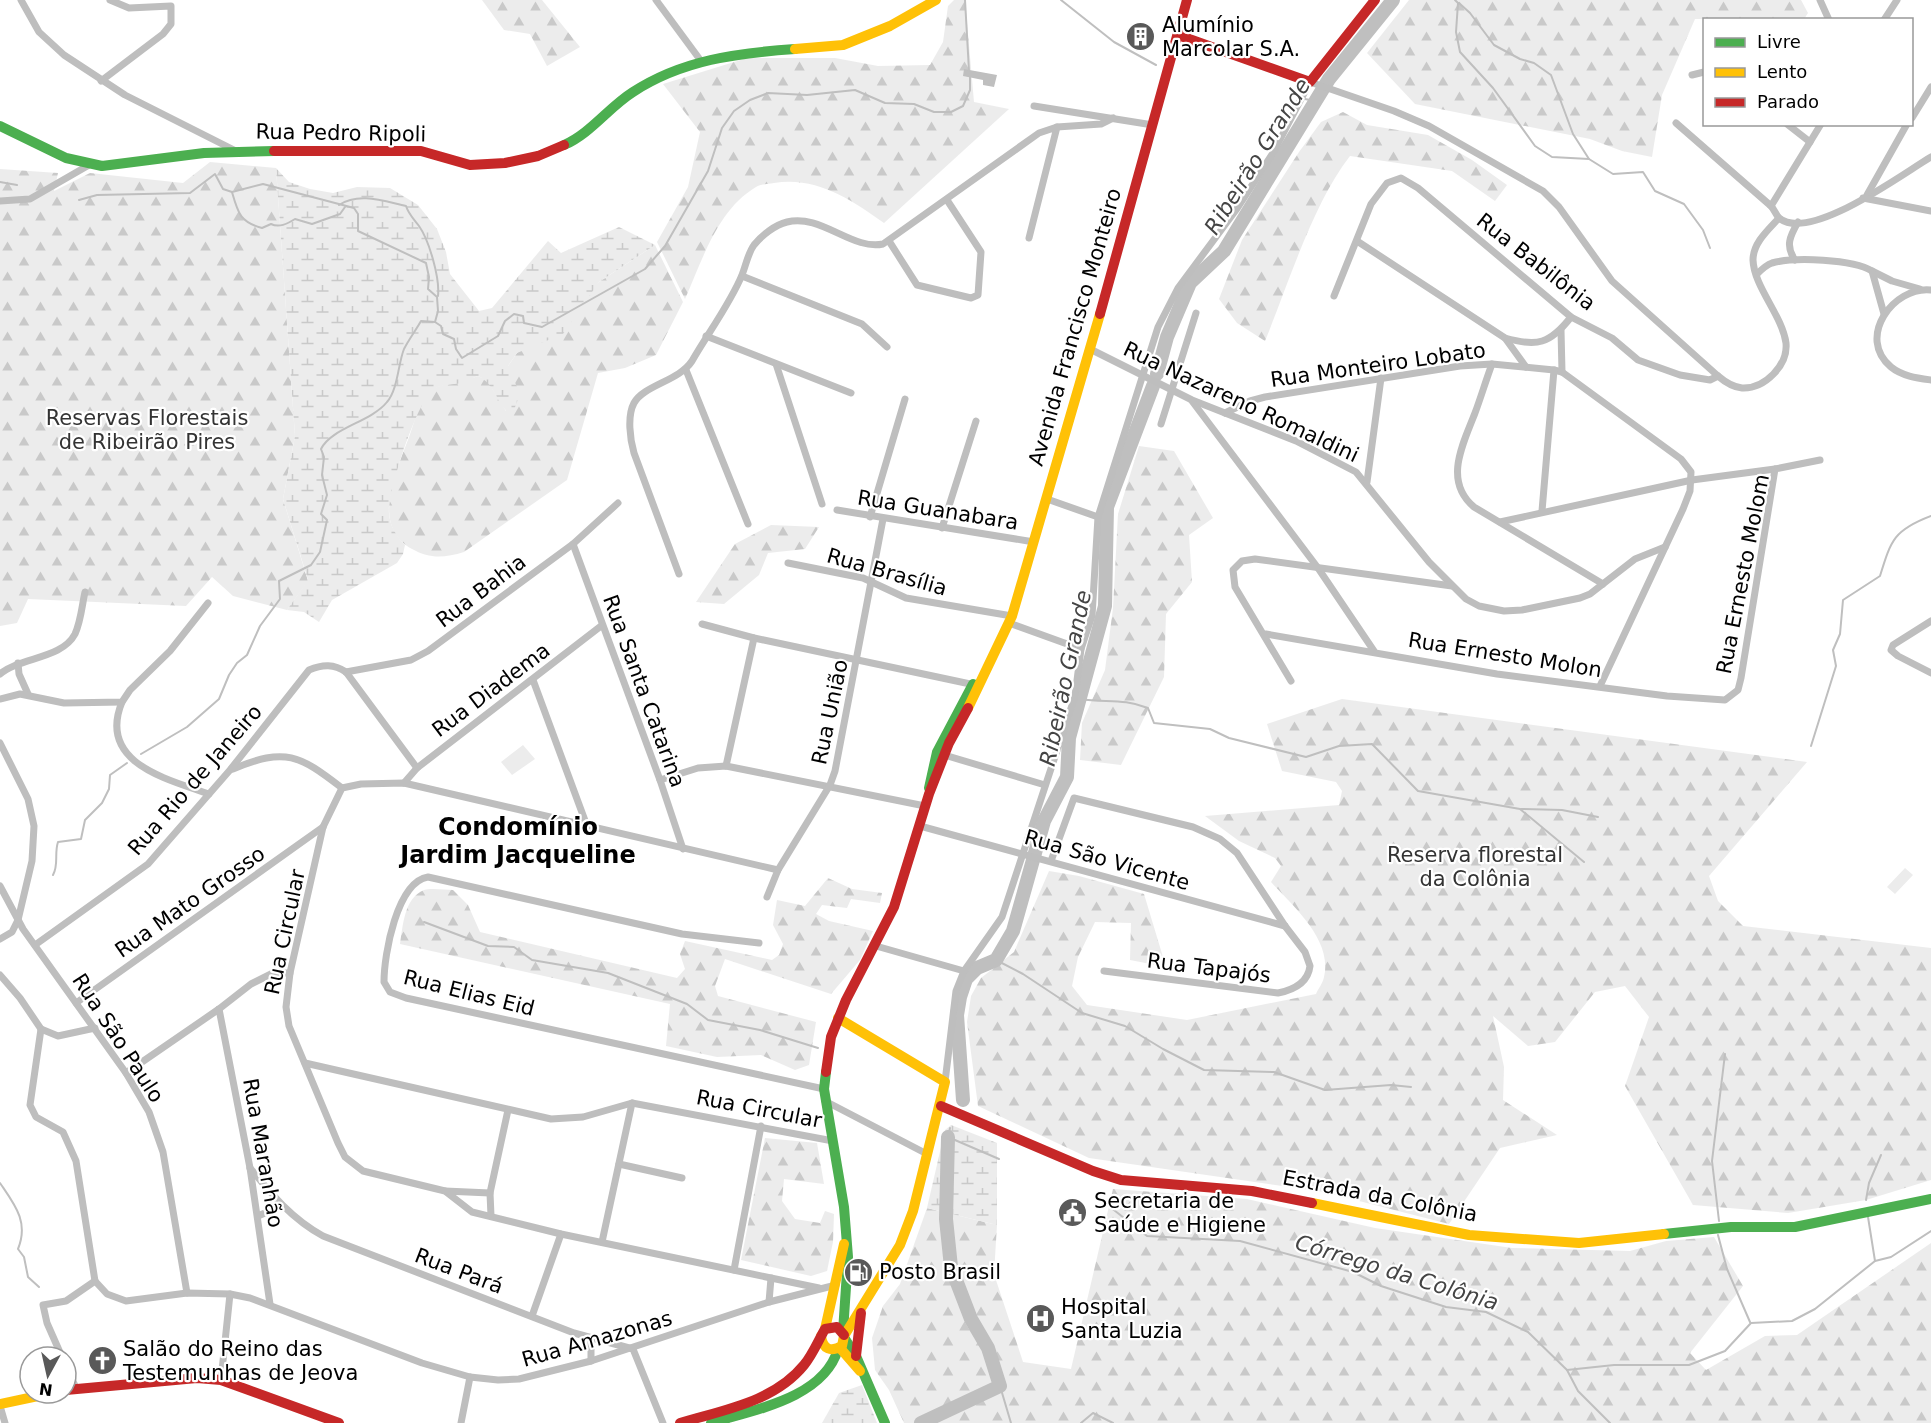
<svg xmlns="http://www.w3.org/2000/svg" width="1931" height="1423" font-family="'DejaVu Sans',sans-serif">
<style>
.grass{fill:#ececec}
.forest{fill:url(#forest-firs)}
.wetland{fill:url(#wetland-marsh)}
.water{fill:#bfbfbf}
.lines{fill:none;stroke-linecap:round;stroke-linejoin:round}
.stream{stroke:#bfbfbf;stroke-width:2}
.river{stroke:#bfbfbf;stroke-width:14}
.street{stroke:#bebebe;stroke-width:7}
.fast{stroke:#4caf50;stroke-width:10}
.slow{stroke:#ffc107;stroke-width:10}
.jam{stroke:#c62828;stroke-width:10}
.labels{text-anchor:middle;stroke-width:4.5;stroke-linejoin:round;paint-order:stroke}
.poi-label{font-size:21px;fill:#000;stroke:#fff;text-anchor:start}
.street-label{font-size:21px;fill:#000;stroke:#fff}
.park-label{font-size:21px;fill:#333;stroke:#fff}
.water-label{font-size:22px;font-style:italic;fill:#444;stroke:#fff}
.quarter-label{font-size:24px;font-weight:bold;fill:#000;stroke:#fff}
</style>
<defs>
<pattern id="forest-firs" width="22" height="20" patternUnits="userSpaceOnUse" patternTransform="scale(1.5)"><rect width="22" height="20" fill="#ececec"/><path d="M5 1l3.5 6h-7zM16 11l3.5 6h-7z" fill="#c9c9c9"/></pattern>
<pattern id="wetland-marsh" width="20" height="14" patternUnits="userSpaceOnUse" patternTransform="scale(1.5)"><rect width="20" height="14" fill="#ececec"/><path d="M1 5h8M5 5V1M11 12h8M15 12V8" fill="none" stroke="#c9c9c9"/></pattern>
</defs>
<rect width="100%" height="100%" fill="#fff"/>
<!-- grass -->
<g class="grass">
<polygon points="523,745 535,759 512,775 501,762"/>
<polygon points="1905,868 1913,875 1895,894 1887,887"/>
</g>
<!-- forest -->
<g class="forest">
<polygon points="482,0 542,0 580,47 547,66 530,34 504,30"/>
<path d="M954,0H965L974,102L1009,109L884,223C852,200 816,176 774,183C768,184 761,184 756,187C717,210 702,261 685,299L657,242L688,187L700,132L663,84L747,58H835L878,66L930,65L943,42L948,6Z"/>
<polygon points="1409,0 1801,0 1808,13 1804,19 1695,19 1662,95 1652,157 1622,151 1590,139 1415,104 1367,53"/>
<path d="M1343,112L1367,125L1428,135L1472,160L1507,185L1495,201L1452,171L1350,156C1313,203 1288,285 1265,341L1237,323L1219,299L1242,240L1299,152L1321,122Z"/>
<polygon points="210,162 276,168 295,436 283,499 308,581 287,610 233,596 212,577 186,606 28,599 17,623 0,626 0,169 58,173 54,191 90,173 183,183"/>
<path d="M655,245L683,302L656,355L625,368L598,373L567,480L464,552C444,558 430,559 412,549C372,527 394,477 406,445C414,427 416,406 430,391C437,384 465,381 478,376L487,380L506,411L508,366L517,353L599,282Z"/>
<polygon points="1139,446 1174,451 1213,518 1189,535 1192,582 1166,614 1164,677 1121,765 1080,760 1082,723 1105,670 1113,608 1118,514"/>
<polygon points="771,525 819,527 805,549 768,553 759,575 724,604 696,602 735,544"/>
<path d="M1342,699L1807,762L1709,876L1718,901L1743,926L1931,948V1180L1866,1200L1788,1213L1693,1205L1625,1086L1649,1017L1625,986L1595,992L1555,1042L1528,1046L1493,1016L1504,1067L1503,1100L1557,1135L1500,1148L1449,1224L1324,1192L1089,1158L978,1106L967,1022L971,996L981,978L1014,952L1049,871L1079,876L1144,894L1166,967L1130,960L1131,923L1095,922L1078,957L1072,986L1087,1005L1187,1020L1316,994C1318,989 1323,983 1324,977C1333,940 1293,906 1271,882L1281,866L1275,858L1239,841L1205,816L1339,805L1342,791L1336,782L1282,771L1267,724Z"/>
<path d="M828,878L852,889L882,893L880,903L851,899L847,908L822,905L816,914L829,921L873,931L860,960L831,994L725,959L715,986L718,996L816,1022L809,1065L795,1070L761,1055L717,1057L666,1046L670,1004L400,944C403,926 404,898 424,890C432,888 445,890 453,890L468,905L480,932L677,978L685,969L680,954L685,941L772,960L779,955L783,944L773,925L777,900L805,906Z"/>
<polygon points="765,1138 817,1143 824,1184 784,1179 782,1201 795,1219 820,1223 825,1211 834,1214 833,1242 827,1271 811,1276 741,1260"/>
<polygon points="1113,1189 1247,1199 1375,1228 1512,1248 1630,1251 1666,1241 1714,1237 1743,1286 1690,1353 1706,1370 1765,1336 1797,1335 1931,1243 1931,1423 904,1423 889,1390 875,1370 872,1338 883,1306 900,1284 927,1208 997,1225 994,1274 1023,1362 1071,1369"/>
</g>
<!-- wetland -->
<g class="wetland">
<path d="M276,168L289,182L310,189L333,193L357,187L390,188L418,205L437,229L446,252L450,274L479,311L492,308L548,241L561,253L619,227L655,245L599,282L563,334L517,353L508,366L520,394L512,415C496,406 496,384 478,376C472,378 466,382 461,383C452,385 442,384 434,389C418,398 387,493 389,513C390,526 396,536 405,545L403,554L397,563L332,600L319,622L304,612L287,610L308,580L283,499L295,436Z"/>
<polygon points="951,1125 997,1143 997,1225 927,1208 945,1130"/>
<polygon points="862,1385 877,1423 822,1423 839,1393"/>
</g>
<!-- water -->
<polygon class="water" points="964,69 997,75 994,87 983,85 983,80 963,76"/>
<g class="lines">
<!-- stream -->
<g class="stream">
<polyline points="965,0 969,71"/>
<polyline points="1061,0 1114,42 1156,65"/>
<polyline points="1455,0 1458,3 1456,32 1460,52 1493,88 1535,146 1552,157 1589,159 1613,174 1643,172 1655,191 1684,204 1703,230 1710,248"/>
<polyline points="1459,3 1470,13 1494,45 1520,59 1534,63 1551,75 1573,134 1589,159"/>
<polyline points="1305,99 1315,101"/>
<polyline points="0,182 17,185"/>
<path d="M232,192C238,213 240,222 262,228L271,224C279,228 287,224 295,219L312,224L340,214L345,207"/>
<polyline points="79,200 97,195 190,193 215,174 223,189 232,192 263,184 354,208 358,214 358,231 426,263 429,277 428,289 437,297 438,311 435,322 441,326 443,334 454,339 456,349 462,358 498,336 505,321 514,314 523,316 524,323 542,327 645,269 665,246 708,171 722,128 734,111 750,100 768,93 807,95 855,90 885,103 914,104 934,112 951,112 963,106 970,90 970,76"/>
<path d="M339,205C359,192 383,201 406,206C409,215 414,219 419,226C429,240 440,278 438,296"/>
<path d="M1080,699C1106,703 1123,698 1148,708L1154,723L1210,729L1229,738L1306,757L1339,746L1372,744L1418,791L1520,809L1584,862"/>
<path d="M1811,746L1836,666L1833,650L1840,634L1843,600L1880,576C1891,540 1894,530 1931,516"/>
<path d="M141,754L187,727L219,699L229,675L237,663L247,655L260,626L280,599L279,581L311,565L320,552L327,520L321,514L327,495L322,475L324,457L321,449C331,428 371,422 387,402C398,389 398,364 404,349C409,339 416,330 421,321L435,322"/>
<polyline points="1521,809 1562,810 1598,817"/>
<path d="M53,875C59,864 54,854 58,842L81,839L85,820L102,803L109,789L110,775L127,763"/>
<polyline points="424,922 488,946 514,947 532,960 608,973 687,1004 708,1020 760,1030 818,1048"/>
<polyline points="996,960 1023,974 1082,1013 1125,1026 1163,1049 1204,1070 1274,1072 1325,1090 1391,1085 1411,1087"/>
<polyline points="950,1128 948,1137 999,1159"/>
<path d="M0,1183C15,1205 29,1222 18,1249L24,1257L28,1277L39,1287"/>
<polyline points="1866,1200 1869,1183 1881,1155"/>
<polyline points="1105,1203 1147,1236 1240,1241 1353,1272 1381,1286 1446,1307 1486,1312 1528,1332 1567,1370 1578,1391 1610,1423"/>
<polyline points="1868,1217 1875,1261"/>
<polyline points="1719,1221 1712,1161 1725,1054"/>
<polyline points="1718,1235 1727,1269 1750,1322"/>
<polyline points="1567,1370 1614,1365 1689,1365 1725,1351 1751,1323 1792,1321 1815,1309 1875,1261 1891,1257 1931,1231"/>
<polyline points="1000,1386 1011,1423"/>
<polyline points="1081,1423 1093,1413 1113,1423"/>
</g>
<!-- river -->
<g class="river">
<polyline points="1157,374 1167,337 1190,283 1224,251 1329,79 1393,0"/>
<polyline points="963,1100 957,1015 960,997 966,979 977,968 996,960 1013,931 1044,821 1067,777 1069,738 1105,606 1107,507 1153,386"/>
<polyline points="921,1423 1000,1386 988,1348 971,1319 951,1267 946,1219 948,1137"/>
</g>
<!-- street -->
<g class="street">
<polyline points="21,0 39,32 64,55 125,95 236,151"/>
<polyline points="656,0 701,61"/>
<polyline points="1820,0 1829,20"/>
<polyline points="1884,20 1897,0"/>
<polyline points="1692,75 1704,72"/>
<polyline points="101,81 163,34 171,24 171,6 129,8 110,0"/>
<polyline points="1034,106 1153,125"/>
<polyline points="1912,118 1931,87"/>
<path d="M1676,123L1771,206C1774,209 1776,215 1779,218C1810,243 1902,174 1931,157"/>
<polyline points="1787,124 1810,142"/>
<polyline points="1057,127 1101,124 1113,118"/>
<polyline points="1867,195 1907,124"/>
<polyline points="1863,198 1931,211"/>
<polyline points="0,201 30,199 89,165"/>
<polyline points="1771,206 1821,124"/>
<polyline points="889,241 917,285 971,298 978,295 981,252 947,200"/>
<polyline points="1357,241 1505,338 1526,367"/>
<path d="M1795,260C1785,246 1790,236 1798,222"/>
<polyline points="1872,271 1892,281 1920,289"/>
<path d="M1757,274C1762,269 1766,265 1772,263C1794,257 1853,259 1872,271L1884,314"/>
<polyline points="742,276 862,324 887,347"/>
<path d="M1931,290C1893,286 1856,338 1891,367C1902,376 1917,378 1931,380"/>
<polyline points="1334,296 1371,204 1387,183 1401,178 1418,188 1571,317 1612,338 1638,360 1680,375 1710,380 1718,376"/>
<polyline points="1561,330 1562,372"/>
<polyline points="706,336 851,393"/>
<path d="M1505,338C1537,347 1550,344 1571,317"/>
<polyline points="1090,349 1192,400 1296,441 1356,472 1429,562 1466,599 1479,606 1504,611 1522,610 1580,598 1590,594 1635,559 1665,547"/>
<polyline points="776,364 822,504"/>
<path d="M1492,364C1486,380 1481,397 1475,413C1463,444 1443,481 1474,507L1603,584"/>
<polyline points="686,370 748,524"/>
<polyline points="1192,401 1318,568 1374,651"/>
<polyline points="1225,413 1250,401 1265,397 1460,366 1492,364 1554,370 1562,372 1681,459 1691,472 1690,491 1683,509 1600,686"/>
<polyline points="1161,424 1196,313"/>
<polyline points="1367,482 1381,378"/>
<polyline points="1047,499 1098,517"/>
<polyline points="837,510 1034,542"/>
<polyline points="1542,511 1554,370"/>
<polyline points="870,517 905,399"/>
<polyline points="1500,522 1692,480 1775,469"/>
<polyline points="942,528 976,421"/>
<polyline points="573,544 660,780 683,849"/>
<polyline points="788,563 863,578 906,598 1012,616"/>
<path d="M679,574L634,453C630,439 627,416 634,403C644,385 679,381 692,361C708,333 730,304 742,275C746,265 748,253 754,245C762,235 775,225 787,222C820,213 853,251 883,244L1039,133L1057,127L1029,238"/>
<polyline points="1931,621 1893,645 1891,650 1898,656 1931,673"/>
<polyline points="1009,623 1081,649"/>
<polyline points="702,624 754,638 975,685"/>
<polyline points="1266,634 1497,674 1667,696 1725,700 1738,690 1741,678 1775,469 1820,460"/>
<polyline points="18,663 19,674 28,694"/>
<polyline points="346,672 411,660 428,651 573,544 618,503"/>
<path d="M0,674C20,657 62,659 75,634C81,621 82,605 85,592"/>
<polyline points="533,680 587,826"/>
<polyline points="1291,681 1235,587 1233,570 1242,561 1255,559 1452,586"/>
<polyline points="0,699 20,694 64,703 122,702 130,690 170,651 208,603"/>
<path d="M122,702C97,763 167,779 209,794"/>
<polyline points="0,743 28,799 34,826 32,861 18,920 12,932 0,939"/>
<polyline points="941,754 1045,785"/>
<polyline points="726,766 754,638"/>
<path d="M233,769C286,747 299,755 342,788"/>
<polyline points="660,780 698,768 726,766 925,806"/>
<polyline points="404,783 417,768 601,626"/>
<polyline points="920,826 1285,926"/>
<path d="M1051,861L1074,798L1193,827L1220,839L1237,853L1285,926L1305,952L1310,966C1308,983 1293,990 1278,993L1104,971"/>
<polyline points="778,870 404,783 361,784 342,788 323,827 290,973 286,1007 289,1026 338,1143 345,1157 363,1171 445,1191 472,1212 561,1234 819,1288"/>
<polyline points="0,886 23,929 126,1073 149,1112 163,1152 187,1293"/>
<polyline points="767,897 778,870 830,785 835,771 883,519"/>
<path d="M759,943L682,934L428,877C397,882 384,954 384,982L390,992L406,998L824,1089"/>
<path d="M35,945L148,864L230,770L309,670C323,664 334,664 346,672L417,768"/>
<polyline points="876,946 964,971"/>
<polyline points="0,975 20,998 41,1029 30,1105 36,1117 63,1132 76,1161 95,1281"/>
<polyline points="76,1003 323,827"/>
<polyline points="219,1009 250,1168 270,1304"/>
<polyline points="41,1029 58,1036 95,1028"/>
<polyline points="305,1063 551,1119 583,1117 632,1103 833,1141"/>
<polyline points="126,1073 219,1009 251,984 273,973 290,973"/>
<path d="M945,1082L956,991L964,971L1002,917L1075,696L1081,649L1092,616L1098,517L1158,327L1178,288L1236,210L1273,153L1310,82L1394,111L1429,126L1543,191L1559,207L1612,281L1718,376C1725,382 1732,387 1742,388C1765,389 1788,365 1786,343C1782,315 1754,287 1753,260C1753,243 1768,230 1779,218"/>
<polyline points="825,1101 927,1154"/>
<polyline points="619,1164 682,1178"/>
<path d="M250,1168C272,1195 292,1219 323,1236L574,1333L633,1349L663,1423"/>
<polyline points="445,1191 490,1193"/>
<polyline points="258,1216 281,1206"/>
<polyline points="491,1216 490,1193 508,1110"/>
<polyline points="602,1242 632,1103"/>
<polyline points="734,1270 761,1126"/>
<polyline points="95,1281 107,1294 126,1301 187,1293 230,1294 250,1298 422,1363 470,1377 498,1380 519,1379 591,1361 769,1302 836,1285"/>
<polyline points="769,1302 771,1278"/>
<polyline points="532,1316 561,1234"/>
<polyline points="591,1338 591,1361"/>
<polyline points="62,1357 47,1323 43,1305 66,1301 95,1281"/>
<polyline points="66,1366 76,1388"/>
<polyline points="221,1380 230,1294"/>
<polyline points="0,1406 5,1423"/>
<polyline points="461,1423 470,1377"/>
</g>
<!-- fast -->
<g class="fast">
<polyline points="0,126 66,158 102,166 204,153 274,151"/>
<path d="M564,145C590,134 609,107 633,92C682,60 737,53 795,49"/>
<polyline points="929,788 937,752 973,684"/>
<polyline points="826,1072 824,1089 844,1207 848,1257 843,1332"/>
<polyline points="1664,1234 1731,1227 1795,1227 1931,1199"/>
<polyline points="845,1339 856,1356 885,1423"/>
<path d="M711,1423C754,1410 824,1398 838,1349"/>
</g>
<!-- slow -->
<g class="slow">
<polyline points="795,49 843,45 890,26 936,0"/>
<polyline points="968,708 1012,616 1100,314"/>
<polyline points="1312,1203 1469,1235 1579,1243 1664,1234"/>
<polyline points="825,1329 844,1244"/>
<path d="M821,1336C823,1350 831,1352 842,1346L844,1336L900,1245L913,1211L945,1082L838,1018"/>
<polyline points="840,1348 860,1371"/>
<polyline points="0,1404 52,1393"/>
</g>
<!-- jam -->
<g class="jam">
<polyline points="1178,35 1310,82 1375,0"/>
<polyline points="274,151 421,151 470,165 505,163 538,156 564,145"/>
<polyline points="1100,314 1187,0"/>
<polyline points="826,1072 831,1037 846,1000 894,907 929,794 949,743 968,708"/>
<polyline points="941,1106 1093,1171 1121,1180 1252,1191 1312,1203"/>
<polyline points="856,1356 861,1313"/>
<polyline points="66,1390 197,1378 221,1380 339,1423"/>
<path d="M680,1423C723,1410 774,1402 804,1365C813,1354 818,1341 825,1329L837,1327L844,1335"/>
</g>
</g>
<!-- icons -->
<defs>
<symbol id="building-disc" viewBox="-11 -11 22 22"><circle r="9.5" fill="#595959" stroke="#fff"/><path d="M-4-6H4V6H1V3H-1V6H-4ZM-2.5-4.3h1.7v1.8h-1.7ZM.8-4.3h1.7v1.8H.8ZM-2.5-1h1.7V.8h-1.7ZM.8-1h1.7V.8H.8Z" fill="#fff"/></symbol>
<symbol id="civic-disc" viewBox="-11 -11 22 22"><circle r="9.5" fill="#595959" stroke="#fff"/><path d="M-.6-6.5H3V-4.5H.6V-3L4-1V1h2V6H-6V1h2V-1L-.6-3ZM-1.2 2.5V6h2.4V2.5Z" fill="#fff"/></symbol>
<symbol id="fuel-disc" viewBox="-11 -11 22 22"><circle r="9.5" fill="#595959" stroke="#fff"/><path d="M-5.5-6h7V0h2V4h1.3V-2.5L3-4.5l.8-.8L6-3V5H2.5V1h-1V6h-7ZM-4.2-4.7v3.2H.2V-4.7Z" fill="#fff"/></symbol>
<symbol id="hospital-disc" viewBox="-11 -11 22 22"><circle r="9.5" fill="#595959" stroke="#fff"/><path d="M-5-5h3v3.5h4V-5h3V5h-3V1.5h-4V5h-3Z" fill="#fff"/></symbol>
<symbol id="church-disc" viewBox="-11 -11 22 22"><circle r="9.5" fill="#595959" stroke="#fff"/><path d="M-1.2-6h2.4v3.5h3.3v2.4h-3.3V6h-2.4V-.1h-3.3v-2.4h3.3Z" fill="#fff"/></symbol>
</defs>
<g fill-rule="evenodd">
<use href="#building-disc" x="1124" y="20" width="33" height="33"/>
<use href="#civic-disc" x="1056" y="1196" width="33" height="33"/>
<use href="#fuel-disc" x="842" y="1256" width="33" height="33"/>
<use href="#hospital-disc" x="1024" y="1302" width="33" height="33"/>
<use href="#church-disc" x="86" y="1344" width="33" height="33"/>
</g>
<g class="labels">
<!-- poi labels -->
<g class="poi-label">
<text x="1162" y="32">Alumínio<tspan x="1162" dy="24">Marcolar S.A.</tspan></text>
<text x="1094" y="1208">Secretaria de<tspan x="1094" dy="24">Saúde e Higiene</tspan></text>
<text x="879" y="1279">Posto Brasil</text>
<text x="1061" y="1314">Hospital<tspan x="1061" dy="24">Santa Luzia</tspan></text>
<text x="123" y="1356">Salão do Reino das<tspan x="123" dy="24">Testemunhas de Jeova</tspan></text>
</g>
<!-- street labels -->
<g class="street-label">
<text transform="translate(341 133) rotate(1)" y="7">Rua Pedro Ripoli</text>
<text transform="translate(1536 262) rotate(38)" y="7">Rua Babilônia</text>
<text transform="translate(1075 327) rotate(-74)" y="7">Avenida Francisco Monteiro</text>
<text transform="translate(1378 365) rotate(-8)" y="7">Rua Monteiro Lobato</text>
<text transform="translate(1241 402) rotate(25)" y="7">Rua Nazareno Romaldini</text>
<text transform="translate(938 510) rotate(9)" y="7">Rua Guanabara</text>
<text transform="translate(887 572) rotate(16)" y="7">Rua Brasília</text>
<text transform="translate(1743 574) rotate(-79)" y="7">Rua Ernesto Molom</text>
<text transform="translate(481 591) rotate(-37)" y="7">Rua Bahia</text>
<text transform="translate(1505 655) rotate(9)" y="7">Rua Ernesto Molon</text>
<text transform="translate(491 690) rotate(-37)" y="7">Rua Diadema</text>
<text transform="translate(644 691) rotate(70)" y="7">Rua Santa Catarina</text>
<text transform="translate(830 712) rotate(-78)" y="7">Rua União</text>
<text transform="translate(195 780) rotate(-49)" y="7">Rua Rio de Janeiro</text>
<text transform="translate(1107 860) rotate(16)" y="7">Rua São Vicente</text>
<text transform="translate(190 902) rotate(-35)" y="7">Rua Mato Grosso</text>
<text transform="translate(285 932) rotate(-78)" y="7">Rua Circular</text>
<text transform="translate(1209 968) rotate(7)" y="7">Rua Tapajós</text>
<text transform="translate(469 993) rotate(14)" y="7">Rua Elias Eid</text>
<text transform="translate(118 1038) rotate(57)" y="7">Rua São Paulo</text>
<text transform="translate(759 1109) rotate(11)" y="7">Rua Circular</text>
<text transform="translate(263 1153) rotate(80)" y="7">Rua Maranhão</text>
<text transform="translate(1380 1196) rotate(11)" y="7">Estrada da Colônia</text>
<text transform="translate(459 1271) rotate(21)" y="7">Rua Pará</text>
<text transform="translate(597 1339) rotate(-16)" y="7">Rua Amazonas</text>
</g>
<!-- park labels -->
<g class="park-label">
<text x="147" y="425">Reservas Florestais<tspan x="147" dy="24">de Ribeirão Pires</tspan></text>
<text x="1475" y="862">Reserva florestal<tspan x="1475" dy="24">da Colônia</tspan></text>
</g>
<!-- water labels -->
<g class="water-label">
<text transform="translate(1257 156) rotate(-58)" y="8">Ribeirão Grande</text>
<text transform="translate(1065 678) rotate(-78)" y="8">Ribeirão Grande</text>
<text transform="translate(1397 1272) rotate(17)" y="8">Córrego da Colônia</text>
</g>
<!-- quarter labels -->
<g class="quarter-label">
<text x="518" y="835">Condomínio<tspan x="518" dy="28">Jardim Jacqueline</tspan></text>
</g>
</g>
<!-- legend -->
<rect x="1703" y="18" width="210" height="108" fill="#ffffff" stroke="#999999" stroke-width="1.5"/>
<rect x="1715" y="38" width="30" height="9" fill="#4caf50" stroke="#999999" stroke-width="1.5"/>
<text x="1757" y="48" font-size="18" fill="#000000">Livre</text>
<rect x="1715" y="68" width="30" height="9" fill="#ffc107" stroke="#999999" stroke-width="1.5"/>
<text x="1757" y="78" font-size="18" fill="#000000">Lento</text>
<rect x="1715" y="98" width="30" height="9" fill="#c62828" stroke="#999999" stroke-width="1.5"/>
<text x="1757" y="108" font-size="18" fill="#000000">Parado</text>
<!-- north arrow -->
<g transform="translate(48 1375) rotate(188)"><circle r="28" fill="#ffffff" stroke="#999999" stroke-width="1.5"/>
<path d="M0-4.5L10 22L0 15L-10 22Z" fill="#595959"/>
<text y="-9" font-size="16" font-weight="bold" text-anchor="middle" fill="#000000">N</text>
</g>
</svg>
